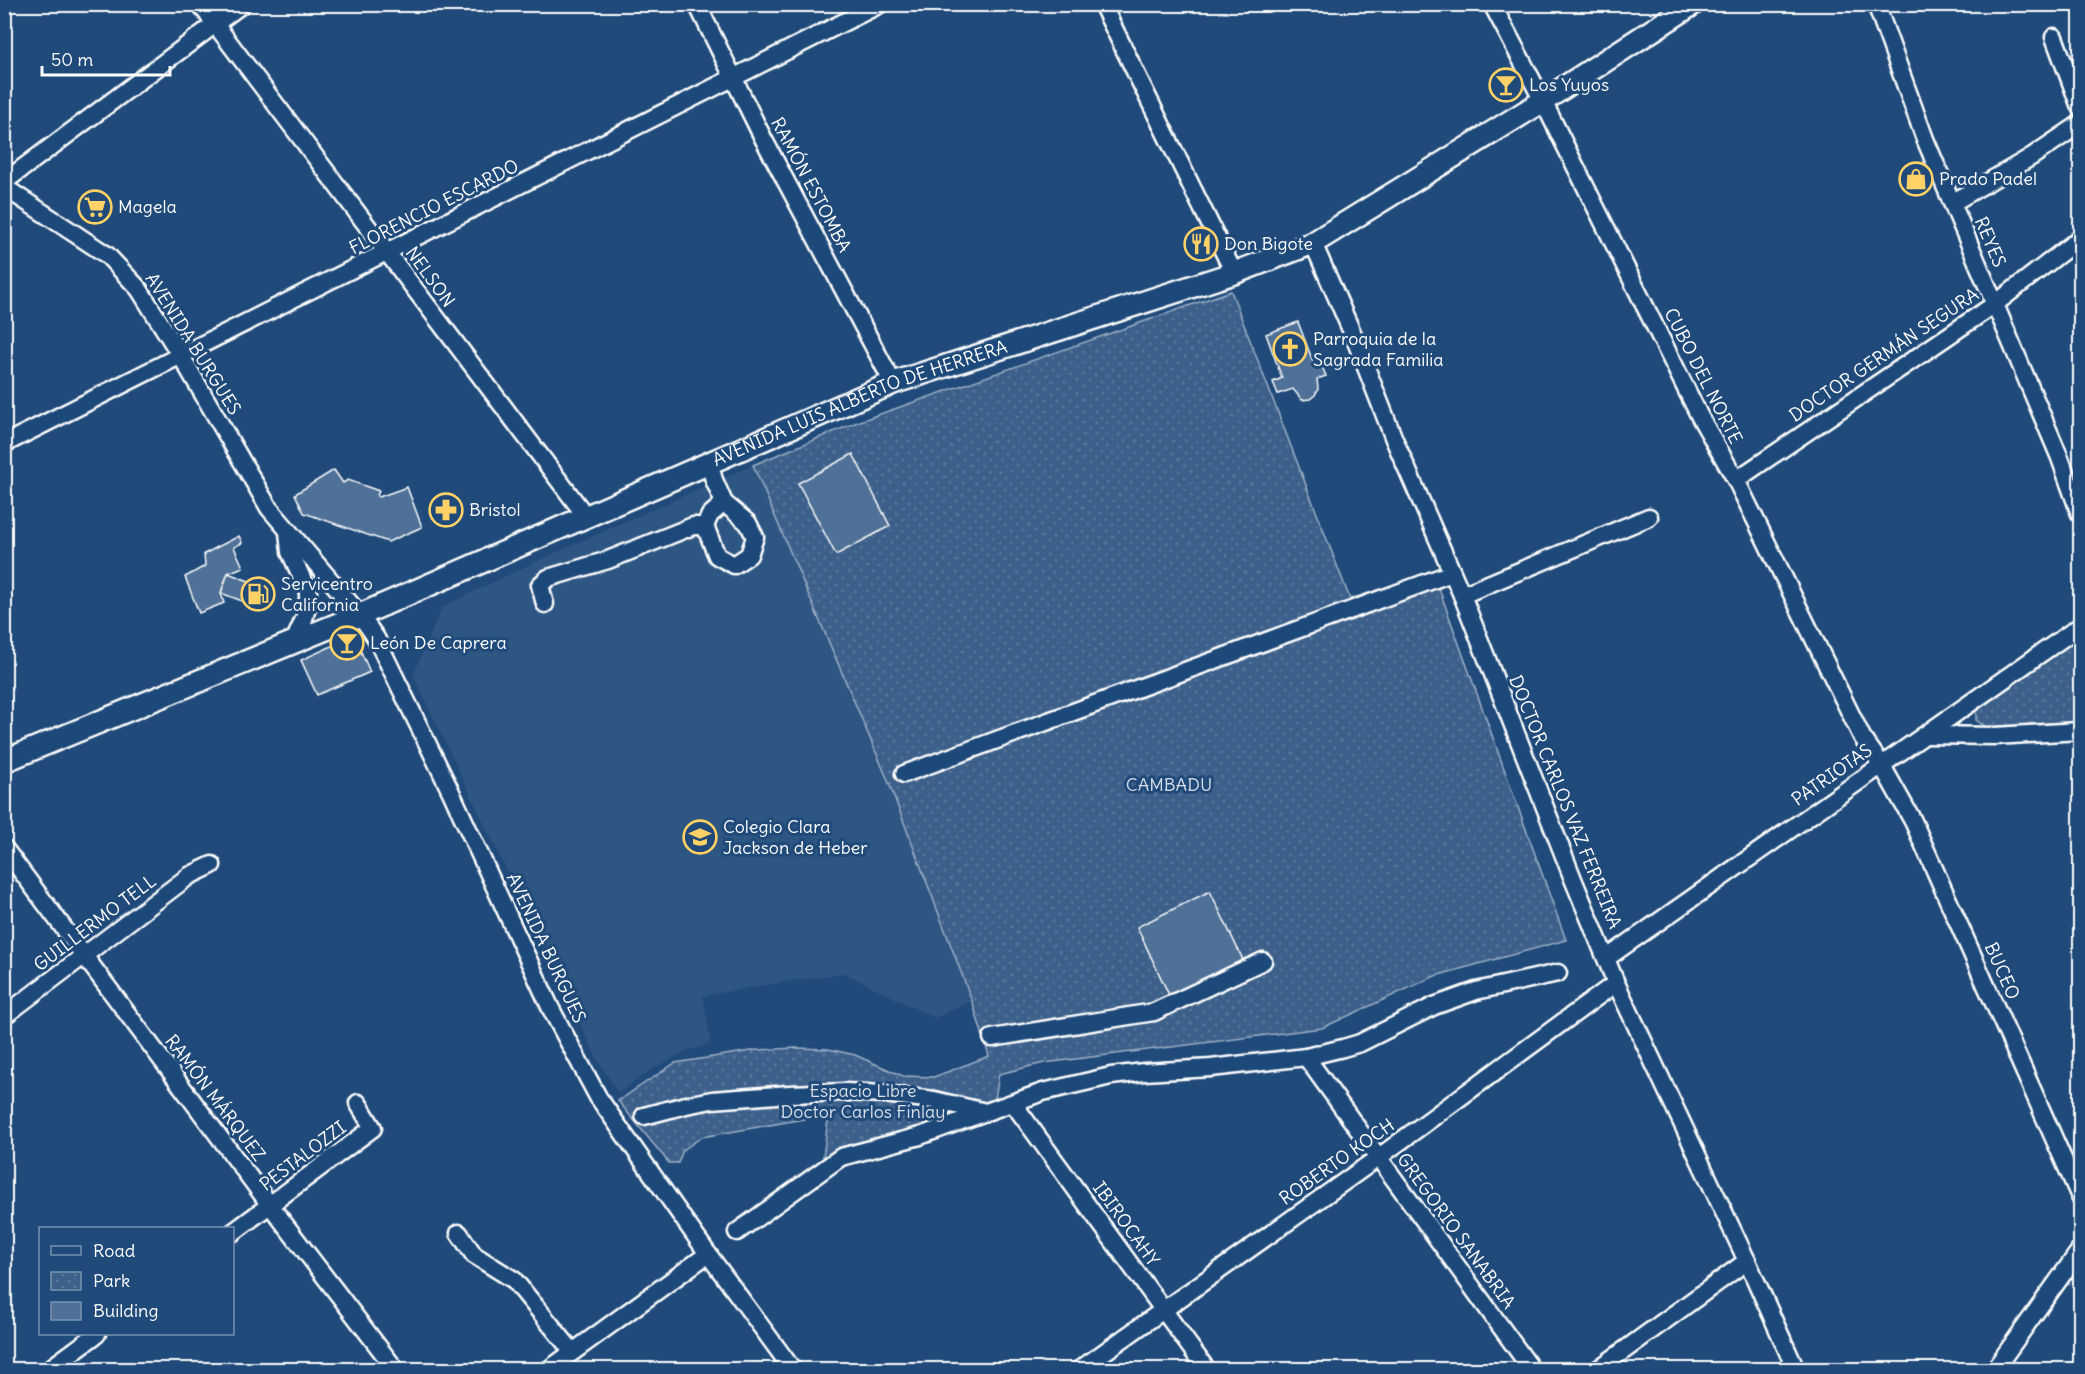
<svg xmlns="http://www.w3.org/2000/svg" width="2085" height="1374" font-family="Delius,sans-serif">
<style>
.built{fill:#2e5683}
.park{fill:url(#park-dots);stroke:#9eb0c5;stroke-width:1.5}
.building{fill:#507197;stroke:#fff;stroke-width:1.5}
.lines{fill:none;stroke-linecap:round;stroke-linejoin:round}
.minor-casing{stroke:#fff;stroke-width:21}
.major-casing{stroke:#fff;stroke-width:26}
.minor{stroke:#1f4a7a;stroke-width:16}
.major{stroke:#1f4a7a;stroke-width:21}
.labels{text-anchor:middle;stroke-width:6;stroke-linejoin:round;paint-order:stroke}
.poi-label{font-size:18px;fill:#fff;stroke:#1f4a7a;text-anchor:start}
.street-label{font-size:18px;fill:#fff;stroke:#1f4a7a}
.park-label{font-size:18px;fill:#d8dfe8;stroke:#1f4a7a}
</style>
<defs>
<pattern id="park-dots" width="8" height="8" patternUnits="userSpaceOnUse" patternTransform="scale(1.5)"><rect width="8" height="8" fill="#3c618b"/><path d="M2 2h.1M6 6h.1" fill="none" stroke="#59799c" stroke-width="1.8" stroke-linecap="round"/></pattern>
</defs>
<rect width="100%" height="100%" fill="#1f4a7a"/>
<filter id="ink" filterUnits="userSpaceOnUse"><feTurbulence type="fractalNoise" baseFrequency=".0167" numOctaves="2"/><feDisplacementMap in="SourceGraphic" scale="12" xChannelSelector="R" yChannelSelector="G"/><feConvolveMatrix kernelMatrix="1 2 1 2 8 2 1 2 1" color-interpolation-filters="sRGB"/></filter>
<g filter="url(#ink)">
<!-- built -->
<polygon class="built" points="753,465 887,778 972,1001 935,1018 845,973 765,985 703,996 711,1044 690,1050 654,1068 618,1093 598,1061 413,675 442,607 539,560"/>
<!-- park -->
<g class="park">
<polygon points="1231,291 1350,599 1433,572 1566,940 1435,976 1322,1028 1044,1063 999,1074 995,1099 959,1117 848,1145 823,1157 828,1120 815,1117 702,1137 683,1150 678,1163 669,1163 618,1101 675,1063 757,1050 796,1048 828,1049 855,1055 903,1076 934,1077 989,1056 972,1001 887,778 753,465 860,421"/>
<polygon points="2080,637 2080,721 1986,727 1976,720 1976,711"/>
</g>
<!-- building -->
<g class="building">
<polygon points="1298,322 1315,367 1321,364 1326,376 1317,379 1318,389 1315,395 1310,399 1302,400 1293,389 1278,394 1273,382 1282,378 1266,334"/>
<polygon points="853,454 890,526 836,555 798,483"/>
<polygon points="334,470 343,483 348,480 379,491 377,496 379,497 407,487 422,527 388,542 304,513 295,494"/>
<polygon points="239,536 242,543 234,547 243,567 228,573 221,593 224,603 199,613 185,577 205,566 204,554"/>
<polygon points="228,573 270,589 263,609 221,593"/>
<polygon points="354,636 370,672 317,695 301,660"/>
<polygon points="1210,891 1244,962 1170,997 1137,927"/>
</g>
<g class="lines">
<defs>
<g id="minor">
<polyline points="200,4 585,515"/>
<polyline points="697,4 764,140 893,383"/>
<polyline points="1102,4 1234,273"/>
<polyline points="1492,4 1543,101 1700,417 1736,480 1862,737 1881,764 1913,821 2080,1197"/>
<polyline points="1876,4 1925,139 2060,458 2080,514"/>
<polyline points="2054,37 2080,107"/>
<polyline points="4,182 242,4"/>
<polyline points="4,187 107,255 139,289 181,356 269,508 360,615 376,638 451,792 551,1009 598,1097 708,1254 793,1370"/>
<polyline points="1952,203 2031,157 2080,124"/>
<polyline points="1313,243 1355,339 1394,439 1462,595 1573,879 1616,983 1747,1261 1796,1370"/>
<polyline points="4,444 880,4"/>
<polyline points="709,462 714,480 724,503 748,523 755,537 749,555 734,565 717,556 705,526 710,515 724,503"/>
<polyline points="1736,480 1995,304 2080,238"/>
<polyline points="288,532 290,552 308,591 308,604 304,619 294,642"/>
<polyline points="1462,595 1649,517"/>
<polyline points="545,604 540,585 548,578 608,560 693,526 705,526"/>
<polyline points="1927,735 1995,736 2080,731"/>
<polyline points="904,774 1452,573"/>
<polyline points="4,848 270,1205 396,1370"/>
<polyline points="1607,958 2080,626"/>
<polyline points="4,1016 189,876 212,865"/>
<polyline points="992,1038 1154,1012 1263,961"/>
<polyline points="1306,1057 1532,1370"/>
<polyline points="1013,1103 1207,1370"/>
<polyline points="644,1116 686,1105 712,1100 789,1094 846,1092 884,1094 934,1100 986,1112 1043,1092 1111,1076 1144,1072 1211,1068 1306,1057 1343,1048 1360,1043 1434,1006 1476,991 1558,973"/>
<polyline points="737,1232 841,1157 920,1136 986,1112"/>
<polyline points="232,1233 373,1128 358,1103"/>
<polyline points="459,1233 474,1255 514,1280 572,1351"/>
<polyline points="48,1370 97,1334"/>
<polyline points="548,1370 708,1254"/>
<polyline points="1079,1370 1379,1157 1616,983"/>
<polyline points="1597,1370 1747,1261"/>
<polyline points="1994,1370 2080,1250"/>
</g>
<g id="major">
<path id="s1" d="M4,761L360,615L893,383L1234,273L1313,243L1543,101L1693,4"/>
</g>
</defs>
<!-- minor casing -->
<use href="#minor" class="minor-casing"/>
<!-- major casing -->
<use href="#major" class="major-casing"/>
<!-- minor -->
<use href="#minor" class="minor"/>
<!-- major -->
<use href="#major" class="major"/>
</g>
</g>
<!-- icons -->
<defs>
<symbol id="bar-ring" viewBox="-11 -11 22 22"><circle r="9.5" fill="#1f4a7a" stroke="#ffd166" stroke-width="1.5"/><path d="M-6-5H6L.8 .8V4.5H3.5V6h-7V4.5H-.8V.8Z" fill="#ffd166"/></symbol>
<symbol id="shop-ring" viewBox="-11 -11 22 22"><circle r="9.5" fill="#1f4a7a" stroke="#ffd166" stroke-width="1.5"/><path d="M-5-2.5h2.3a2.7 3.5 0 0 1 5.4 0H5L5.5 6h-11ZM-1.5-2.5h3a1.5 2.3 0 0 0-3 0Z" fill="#ffd166"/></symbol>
<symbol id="supermarket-ring" viewBox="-11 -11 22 22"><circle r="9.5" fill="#1f4a7a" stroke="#ffd166" stroke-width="1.5"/><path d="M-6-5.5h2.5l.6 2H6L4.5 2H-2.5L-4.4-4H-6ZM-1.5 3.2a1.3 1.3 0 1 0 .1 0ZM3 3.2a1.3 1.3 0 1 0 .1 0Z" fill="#ffd166"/></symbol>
<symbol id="restaurant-ring" viewBox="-11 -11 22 22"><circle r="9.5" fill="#1f4a7a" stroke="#ffd166" stroke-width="1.5"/><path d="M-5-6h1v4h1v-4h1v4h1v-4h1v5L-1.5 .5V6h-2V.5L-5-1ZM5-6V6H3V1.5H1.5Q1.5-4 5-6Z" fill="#ffd166"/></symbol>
<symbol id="church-ring" viewBox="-11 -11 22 22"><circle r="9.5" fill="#1f4a7a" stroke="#ffd166" stroke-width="1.5"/><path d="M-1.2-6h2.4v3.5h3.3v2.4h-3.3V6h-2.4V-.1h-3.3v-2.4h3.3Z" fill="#ffd166"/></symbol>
<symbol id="pharmacy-ring" viewBox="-11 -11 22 22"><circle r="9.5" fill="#1f4a7a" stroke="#ffd166" stroke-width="1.5"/><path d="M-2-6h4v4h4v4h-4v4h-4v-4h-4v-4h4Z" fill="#ffd166"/></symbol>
<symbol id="fuel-ring" viewBox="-11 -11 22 22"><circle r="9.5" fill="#1f4a7a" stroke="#ffd166" stroke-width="1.5"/><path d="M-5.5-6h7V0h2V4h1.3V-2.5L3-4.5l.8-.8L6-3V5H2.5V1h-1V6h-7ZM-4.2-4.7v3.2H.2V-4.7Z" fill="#ffd166"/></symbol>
<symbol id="school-ring" viewBox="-11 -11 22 22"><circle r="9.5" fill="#1f4a7a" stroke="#ffd166" stroke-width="1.5"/><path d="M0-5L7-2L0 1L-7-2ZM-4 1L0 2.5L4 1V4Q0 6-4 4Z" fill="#ffd166"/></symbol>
</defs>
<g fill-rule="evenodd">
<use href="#bar-ring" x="1487" y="66" width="38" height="38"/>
<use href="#shop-ring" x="1897" y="160" width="38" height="38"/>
<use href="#supermarket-ring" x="76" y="188" width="38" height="38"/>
<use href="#restaurant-ring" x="1182" y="225" width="38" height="38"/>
<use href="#church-ring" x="1271" y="330" width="38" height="38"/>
<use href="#pharmacy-ring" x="427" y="491" width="38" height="38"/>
<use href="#fuel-ring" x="239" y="575" width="38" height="38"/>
<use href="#bar-ring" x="328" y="624" width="38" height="38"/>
<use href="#school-ring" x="681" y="818" width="38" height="38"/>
</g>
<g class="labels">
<!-- poi labels -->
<g class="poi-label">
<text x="1529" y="91">Los Yuyos</text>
<text x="1939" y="185">Prado Padel</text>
<text x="118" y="213">Magela</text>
<text x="1224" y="250">Don Bigote</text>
<text x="1313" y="345">Parroquia de la<tspan x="1313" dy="21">Sagrada Familia</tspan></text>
<text x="469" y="516">Bristol</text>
<text x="281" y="590">Servicentro<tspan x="281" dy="21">California</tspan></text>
<text x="370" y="649">León De Caprera</text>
<text x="723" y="833">Colegio Clara<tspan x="723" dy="21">Jackson de Heber</tspan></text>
</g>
<!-- street labels -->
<g class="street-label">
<text transform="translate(811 185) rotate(62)" y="6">RAMÓN ESTOMBA</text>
<text transform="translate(434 207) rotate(-27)" y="6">FLORENCIO ESCARDO</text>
<text transform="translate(1990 242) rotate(67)" y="6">REYES</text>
<text transform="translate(430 277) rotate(54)" y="6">NELSON</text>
<text transform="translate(193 344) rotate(58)" y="6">AVENIDA BURGUES</text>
<text transform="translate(1884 355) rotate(-34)" y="6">DOCTOR GERMÁN SEGURA</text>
<text transform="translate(1703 376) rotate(63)" y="6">CUBO DEL NORTE</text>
<text dy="6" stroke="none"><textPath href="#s1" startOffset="928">AVENIDA LUIS ALBERTO DE HERRERA</textPath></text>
<text transform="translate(1832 775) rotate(-35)" y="6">PATRIOTAS</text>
<text transform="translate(1565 802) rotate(68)" y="6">DOCTOR CARLOS VAZ FERREIRA</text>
<text transform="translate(95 923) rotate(-37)" y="6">GUILLERMO TELL</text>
<text transform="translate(546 948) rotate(65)" y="6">AVENIDA BURGUES</text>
<text transform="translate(2002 971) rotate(66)" y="6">BUCEO</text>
<text transform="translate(215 1098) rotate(53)" y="6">RAMÓN MÁRQUEZ</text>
<text transform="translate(303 1156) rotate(-37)" y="6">PESTALOZZI</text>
<text transform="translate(1337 1162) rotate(-35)" y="6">ROBERTO KOCH</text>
<text transform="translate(1126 1224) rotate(54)" y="6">IBIROCAHY</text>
<text transform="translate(1456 1231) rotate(54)" y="6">GREGORIO SANABRIA</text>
</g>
<!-- park labels -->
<g class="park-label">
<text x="1169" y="791">CAMBADU</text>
<text x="863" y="1097">Espacio Libre<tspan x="863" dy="21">Doctor Carlos Finlay</tspan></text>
</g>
</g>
<!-- margin -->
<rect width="2085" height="1374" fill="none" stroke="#1f4a7a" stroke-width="24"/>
<rect x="12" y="12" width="2061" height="1350" fill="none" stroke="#fff" stroke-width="2" filter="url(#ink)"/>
<!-- legend -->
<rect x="39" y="1227" width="195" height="108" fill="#1f4a7a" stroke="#7992af" stroke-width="1.5"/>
<rect x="51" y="1246" width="30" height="9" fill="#1f4a7a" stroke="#7992af" stroke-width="1.5"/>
<text x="93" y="1257" font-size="18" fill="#ffffff">Road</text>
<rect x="51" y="1272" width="30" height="18" fill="url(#park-dots)" stroke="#7992af" stroke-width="1.5"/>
<text x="93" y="1287" font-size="18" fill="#ffffff">Park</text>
<rect x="51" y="1302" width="30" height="18" fill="#507197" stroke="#7992af" stroke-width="1.5"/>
<text x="93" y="1317" font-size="18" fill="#ffffff">Building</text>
<!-- scale -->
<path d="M42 66v9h128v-9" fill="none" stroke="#ffffff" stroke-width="3"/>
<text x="51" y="66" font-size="18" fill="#ffffff" stroke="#1f4a7a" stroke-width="4.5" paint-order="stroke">50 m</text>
</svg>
